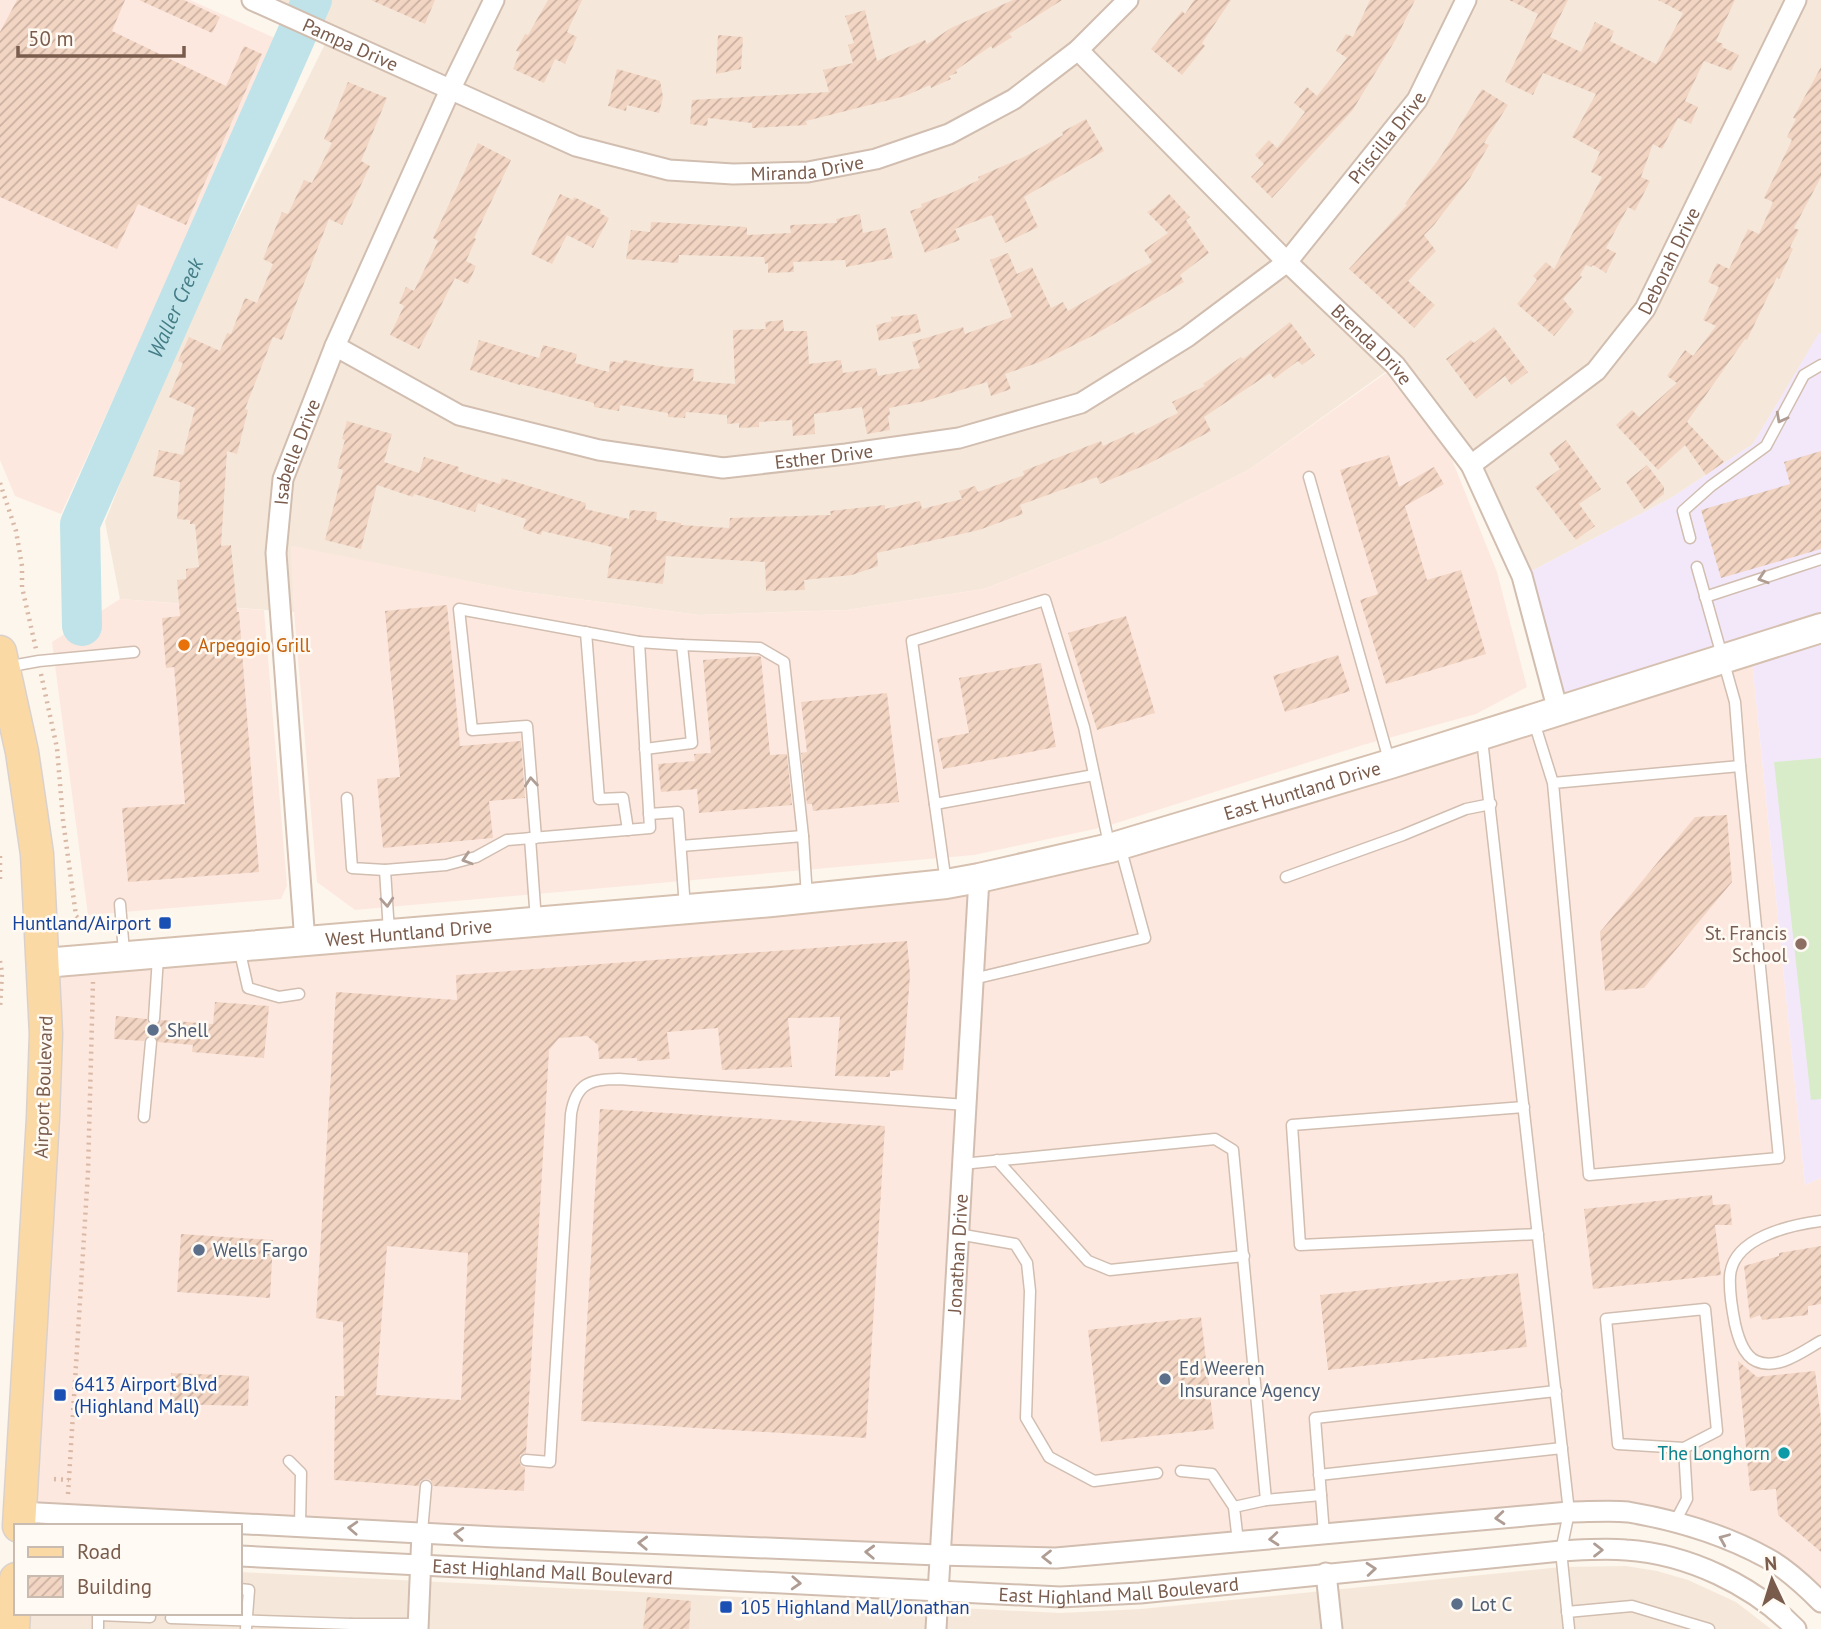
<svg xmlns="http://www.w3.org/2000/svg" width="1821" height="1629" font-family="'PT Sans',sans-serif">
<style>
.residential{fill:#f5e8da}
.commercial{fill:#fde8e0}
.education{fill:#f3e8fa}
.garden{fill:#d8ecc9}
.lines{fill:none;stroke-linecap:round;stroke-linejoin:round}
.river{stroke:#bfe3e8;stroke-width:40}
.building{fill:url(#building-hatch);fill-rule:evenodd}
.lane-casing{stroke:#d1beb0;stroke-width:13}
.street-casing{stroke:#d1beb0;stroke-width:23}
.secondary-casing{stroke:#d6c0b0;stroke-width:32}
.primary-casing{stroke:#dad1cd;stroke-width:35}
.path{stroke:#d9b8a5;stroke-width:4.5;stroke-dasharray:2 5;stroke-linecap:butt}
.lane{stroke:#fff;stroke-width:10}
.street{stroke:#fff;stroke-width:19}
.secondary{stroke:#fff;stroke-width:28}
.primary{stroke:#fbd9a5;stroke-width:32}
.oneway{stroke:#af9d94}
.food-dot{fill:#e8710a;stroke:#fffaf3;stroke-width:2.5}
.transit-dot{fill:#1a4fb4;stroke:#fffaf3;stroke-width:2.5}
.education-dot{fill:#8d6e63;stroke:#fffaf3;stroke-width:2.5}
.service-dot{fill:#5c6f8a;stroke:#fffaf3;stroke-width:2.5}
.culture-dot{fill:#0f9aa8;stroke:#fffaf3;stroke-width:2.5}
.labels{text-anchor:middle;stroke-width:5;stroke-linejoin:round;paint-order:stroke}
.street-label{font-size:19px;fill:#7a5c4d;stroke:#fffaf3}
.food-label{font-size:19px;fill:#c56008;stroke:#fffaf3;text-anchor:start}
.transit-label{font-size:19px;fill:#164399;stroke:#fffaf3;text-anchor:start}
.education-label{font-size:19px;fill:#785e54;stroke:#fffaf3;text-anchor:end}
.service-label{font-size:19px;fill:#4e5e75;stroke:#fffaf3;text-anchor:start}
.culture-label{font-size:19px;fill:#0d838f;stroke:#fffaf3;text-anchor:end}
.water-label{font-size:21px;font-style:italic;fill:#437c86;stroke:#fffaf3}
</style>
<defs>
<pattern id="building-hatch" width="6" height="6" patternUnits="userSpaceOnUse" patternTransform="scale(1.75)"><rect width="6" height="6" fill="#f3d5c3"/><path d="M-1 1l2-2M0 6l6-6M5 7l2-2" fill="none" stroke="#cab0a1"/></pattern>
</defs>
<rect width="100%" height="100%" fill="#fdf6ec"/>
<!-- residential -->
<g class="residential">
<polygon points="256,0 1821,0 1821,334 1819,334 1753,444 1671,498 1522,576 1471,465 1395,365 1250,469 1114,538 984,589 847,610 699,615 517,591 292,547 294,612 120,599 105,522 170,356 330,34"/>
<polygon points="1626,1566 1657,1571 1688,1580 1736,1602 1771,1629 29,1629 30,1613 240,1613 240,1572 1060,1613 1141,1609 1562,1567"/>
</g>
<!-- commercial -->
<g class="commercial">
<polygon points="0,0 190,0 277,39 61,514 15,496 0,460"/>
<polygon points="1386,373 1451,457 1497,572 1527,687 1476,714 1363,745 1104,827 974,855 355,910 317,882 294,612 291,546 517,591 699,615 847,610 984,589 1114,538 1250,469"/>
<polygon points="120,599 264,610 287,886 281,899 88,915 52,642"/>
<polygon points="1751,650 1805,1185 1821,1178 1821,1602 1767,1558 1626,1512 1056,1558 20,1512 44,963 946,884"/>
</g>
<!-- education -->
<polygon class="education" points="1819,333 1821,334 1821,1178 1805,1185 1751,650 1558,711 1522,576 1671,498 1753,444"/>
<!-- garden -->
<polygon class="garden" points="1821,758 1821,1099 1811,1100 1774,762"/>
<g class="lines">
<!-- river -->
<path class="river" id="s1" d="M82,626L80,524L312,0"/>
</g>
<!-- building -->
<g class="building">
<polygon points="17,0 125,0 112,31 226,86 244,46 262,54 186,225 138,204 117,249 0,197 0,32"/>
<polygon points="139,0 184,0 220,17 212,33"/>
<polygon points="371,0 435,0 425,24"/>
<polygon points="548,0 582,0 567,32 577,37 565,64 555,59 544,83 513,69 520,52 516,51 525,34 528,35"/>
<polygon points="1013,0 1062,0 1009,34 1012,37 993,49 991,46 956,70 957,73 949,76 951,79 931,88 930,85 905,96 806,121 807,125 752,128 752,123 708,118 707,126 690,124 692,100 829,92 823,70 853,63 848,45 854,43 845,16 865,10 877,61 925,40 927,44 951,28"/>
<polygon points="1194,0 1231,0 1202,43 1205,46 1182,75 1151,49 1182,11 1185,14"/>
<polygon points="1370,0 1415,0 1396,39 1352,111 1272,198 1251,177 1264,164 1255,155 1269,140 1277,148 1305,112 1294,103 1307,87 1317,96 1347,58 1336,51 1346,34 1353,37"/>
<polygon points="1509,0 1568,0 1550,37 1581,52 1595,22 1614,31 1610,41 1656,64 1683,13 1658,0 1735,0 1716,41 1723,44 1722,47 1739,55 1731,71 1704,61 1685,101 1698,107 1691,124 1678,118 1662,149 1653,144 1641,177 1650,181 1635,211 1628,207 1606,248 1616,253 1606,273 1593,265 1591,267 1586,265 1580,275 1582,277 1563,299 1574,312 1554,336 1517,304 1537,280 1533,276 1546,262 1554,269 1602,177 1591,172 1600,152 1572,137 1596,94 1543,73 1533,95 1505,82 1538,14"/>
<polygon points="718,35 743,37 741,69 716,74"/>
<polygon points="1821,67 1821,177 1794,228 1799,230 1790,247 1793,249 1779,279 1777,277 1747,340 1745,339 1687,422 1724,462 1706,475 1685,445 1658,470 1616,425 1632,410 1639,417 1677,383 1667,376 1685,350 1693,356 1716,326 1703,320 1719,287 1708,282 1717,263 1729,269 1748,229 1759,234 1773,202 1764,198 1792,140 1787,137 1796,119 1793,118"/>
<polygon points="617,69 660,81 663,97 659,113 627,105 626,111 608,106"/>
<polygon points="348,82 387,98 361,161 370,166 342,225 329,219 282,340 273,337 245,409 248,410 237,454 227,451 221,546 231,545 237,612 239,612 259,872 128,882 122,808 185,804 174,667 166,668 162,618 180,616 177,580 186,579 186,569 199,567 195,524 190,524 190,520 177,519 180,482 153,476 159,450 183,455 195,408 169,397 183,363 178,361 189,337 220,351 227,333 231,334 245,298 257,303 273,264 263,259 282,212 288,214 304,180 312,183 332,143 324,139"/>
<polygon points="1482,89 1508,105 1484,143 1489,145 1470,178 1434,225 1424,235 1436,251 1408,281 1435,305 1414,328 1349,269 1407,205 1405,204 1441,156"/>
<polygon points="1086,119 1104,151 1024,197 1038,227 1005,243 992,215 955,229 960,240 925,253 910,211 922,207 921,204 951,193 979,180 978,177 1024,157 1063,135 1062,132"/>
<polygon points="478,143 511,160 474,238 476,239 466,261 476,266 468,284 455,278 419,349 390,335 404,306 399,303 406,287 414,291 438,241 433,238"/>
<polygon points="560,194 573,200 574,197 601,210 600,213 609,218 593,248 567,235 552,264 531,254"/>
<polygon points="1169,194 1190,217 1186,220 1209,253 1180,275 1184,282 1096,334 1040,362 1005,374 1011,389 991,396 987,382 925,401 889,408 890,415 888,416 890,430 867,434 862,407 814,414 815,434 793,436 792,420 759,422 759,427 739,428 739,423 727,424 727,415 686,412 685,418 668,417 668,413 620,405 619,411 594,407 594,403 520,384 520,385 470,370 479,340 539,358 543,345 577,354 575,363 609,372 610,361 623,363 623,360 666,367 694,369 693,381 735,384 733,330 766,329 765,322 783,320 784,331 807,331 809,364 841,360 843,373 876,368 878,376 920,368 912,342 963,327 965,334 1012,317 990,260 1008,253 1017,274 1032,267 1051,308 1063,302 1068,311 1152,262 1144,250 1168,233 1147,212 1154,208"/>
<polygon points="860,214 863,233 886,228 893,258 846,267 845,260 793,262 794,272 768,273 768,263 765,264 764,257 679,255 678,263 626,259 631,230 650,232 651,222 747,227 747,235 791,233 790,225 837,223 836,219"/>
<polygon points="917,314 921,332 879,341 876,325 892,321 891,317"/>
<polygon points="1290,322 1315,355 1302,365 1298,361 1274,379 1270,373 1204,417 1211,431 1148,464 1100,484 1097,477 1020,505 1023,514 979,530 877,553 878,566 852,575 804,580 805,590 766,591 765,562 666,556 663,584 607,578 612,547 542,531 541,535 523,529 526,519 478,503 475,512 414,494 413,497 377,485 361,549 325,540 343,470 337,468 345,440 342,439 347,421 392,434 384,462 419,473 424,457 459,467 458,471 500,484 502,478 586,503 585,509 629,519 630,510 657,512 656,520 681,523 681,525 729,528 730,518 831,515 830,511 885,505 885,509 920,501 922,509 962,499 959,491 975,486 978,492 1024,475 1023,471 1101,441 1103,446 1134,432 1135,435 1178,413 1172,402 1205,386 1203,384 1241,357 1243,359"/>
<polygon points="1494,327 1528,372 1511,385 1505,376 1476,399 1446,359 1471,340 1474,343"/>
<polygon points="1566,440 1601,489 1579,504 1595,526 1576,540 1535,487 1560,469 1549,453"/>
<polygon points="1821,451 1821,549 1721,578 1701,510 1790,484 1784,462"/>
<polygon points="1389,455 1399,487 1434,467 1444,484 1405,506 1427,580 1461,570 1486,654 1386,684 1360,600 1378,594 1340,470"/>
<polygon points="1647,465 1664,487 1664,494 1644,509 1626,482"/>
<polygon points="447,605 460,746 521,741 525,798 489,801 493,838 383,848 377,779 400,777 385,611"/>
<polygon points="1126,616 1155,713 1097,730 1068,633"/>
<polygon points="1338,655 1350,691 1285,712 1273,676"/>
<polygon points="759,656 761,657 770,755 787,754 792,805 699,813 697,789 661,792 658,764 695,761 694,754 711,753 703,660"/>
<polygon points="1041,663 1056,747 943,769 937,739 969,733 959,678"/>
<polygon points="887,693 899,802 813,811 812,804 807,804 801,753 807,752 801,702"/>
<polygon points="1727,815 1732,882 1644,988 1605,991 1600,932 1695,817"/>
<path d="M907,941L910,975L903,1070L890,1071V1077L835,1076L840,1017L788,1018L792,1067L722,1070L718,1028L667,1032L670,1059L637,1061V1058L599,1059L598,1045L587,1036L559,1038L549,1050L526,1453L520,1455L519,1460L521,1466L525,1467L524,1491L433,1486L431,1480L426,1479L420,1481L419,1486L334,1480L335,1396H344L343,1322L316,1318L336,992L457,1000L456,975ZM387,1246L468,1253L461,1400L376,1395Z"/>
<polygon points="215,1002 269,1006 264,1058 192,1052 193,1045 158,1042 152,1035 147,1036 144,1041 114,1039 116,1016 147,1019 148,1023 153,1026 158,1025 161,1020 213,1024"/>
<polygon points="600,1109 885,1126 866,1438 581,1421"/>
<polygon points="1712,1195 1713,1205 1730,1204 1732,1225 1715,1225 1721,1275 1593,1289 1584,1209"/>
<polygon points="181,1234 273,1240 270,1298 177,1292"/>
<polygon points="1821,1246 1821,1304 1808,1306 1808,1315 1762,1320 1760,1315 1750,1319 1744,1266 1779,1256 1779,1253"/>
<polygon points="1518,1273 1527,1347 1328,1370 1320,1295"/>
<polygon points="1201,1317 1214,1429 1101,1442 1088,1330"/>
<polygon points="1738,1361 1757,1377 1815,1371 1821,1419 1821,1552 1778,1515 1776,1489 1750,1491"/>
<polygon points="171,1373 249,1376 248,1406 170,1404"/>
<polygon points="647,1597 691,1601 689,1629 643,1629"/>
</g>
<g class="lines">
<defs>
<g id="lane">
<polyline points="1309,477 1389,760"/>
<polyline points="1690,538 1683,511 1711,486 1766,446 1804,375 1821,365"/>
<polyline points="1697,567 1735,702 1740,766"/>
<polyline points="1705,597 1821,559"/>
<polyline points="586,632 599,799 623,798 628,830"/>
<polyline points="639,642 682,645 692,743 645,749"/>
<polyline points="682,645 760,648 784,662 803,836"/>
<polyline points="6,667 39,661 134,652"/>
<polyline points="1534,722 1553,783 1589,1175 1779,1158 1740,766 1553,783"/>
<polyline points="1482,739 1569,1512 1561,1551 1569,1629"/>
<polyline points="347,798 352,868 385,870 446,865 476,857 507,840 650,828 639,642 459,609 472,730 527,726 536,838"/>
<polyline points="935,804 1094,775"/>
<polyline points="649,814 678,812 685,908"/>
<polyline points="530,838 536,921"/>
<polyline points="681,846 803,836 807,897"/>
<polyline points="385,870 389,932"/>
<polyline points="1286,877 1403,835 1466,809 1491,804"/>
<polyline points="946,883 912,641 1045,600 1084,727 1109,844"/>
<polyline points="120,904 124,952"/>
<polyline points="239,948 248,988 279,997 299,994"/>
<polyline points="973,979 1145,938 1120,846"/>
<polyline points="154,1019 158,957"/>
<polyline points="1524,1107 1292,1125 1300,1245 1538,1234"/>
<polyline points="144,1117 151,1042"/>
<polyline points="997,1160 1088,1261 1110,1270 1244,1256"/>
<polyline points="962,1164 1215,1139 1233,1150 1266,1500 1234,1507 1238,1542"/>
<path d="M1821,1221C1791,1225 1733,1237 1730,1276C1729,1292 1732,1309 1735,1324C1738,1337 1743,1355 1756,1361C1778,1371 1803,1351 1821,1341"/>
<polyline points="958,1234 1015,1244 1027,1263 1030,1291 1026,1418 1049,1457 1094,1481 1157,1473"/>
<path d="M526,1460L550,1462L571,1114C576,1084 589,1079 619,1079L966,1105"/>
<polyline points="289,1461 301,1473 300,1526"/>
<polyline points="1181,1471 1212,1474 1234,1507"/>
<polyline points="1319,1475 1562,1448"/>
<polyline points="1266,1500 1321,1495"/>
<polyline points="1675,1522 1687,1499 1684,1448 1717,1431 1705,1309 1606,1319 1618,1444 1684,1448"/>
<polyline points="422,1532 426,1486"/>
<polyline points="1324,1534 1315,1418 1556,1391"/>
<polyline points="240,1589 249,1590 246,1629"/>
<polyline points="1567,1612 1632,1606 1709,1629"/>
<polyline points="98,1615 150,1617"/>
<polyline points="171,1618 351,1624 351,1629"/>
<polyline points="351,1624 418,1624"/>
<polyline points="98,1629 98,1613"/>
</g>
<g id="street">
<path id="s2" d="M252,0L576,146L669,170L733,174L808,172L876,159L949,134L1014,99L1078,50L1128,0"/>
<path id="s3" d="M1078,50L1287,262L1395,365L1471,465L1522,576L1558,711"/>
<path id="s4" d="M335,346L459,415L599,450L723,468L846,454L959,438L1081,403L1187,337L1287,262L1417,100L1466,0"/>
<path id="s5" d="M1471,465L1596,371L1645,309L1796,0"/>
<path id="s6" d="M305,942L276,553L283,479L335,346L450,90L494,0"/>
<path d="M20,1512L496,1537L938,1555L1056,1558L1569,1512C1588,1512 1610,1510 1628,1512C1676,1520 1725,1535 1767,1558C1787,1569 1805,1586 1821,1602"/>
<path id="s7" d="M240,1556L1060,1597L1140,1593L1561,1551C1582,1550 1604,1548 1626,1550C1688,1554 1753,1585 1796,1629"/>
<polyline points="1326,1573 1332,1629"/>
<polyline points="418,1629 422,1532"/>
<path id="s8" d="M936,1629L979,878"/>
</g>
<g id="secondary">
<path id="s9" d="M44,963L772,902L946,884L979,878L1110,848L1390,764L1821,628"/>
</g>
<g id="primary">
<polyline points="0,652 22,752 37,854 46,1034 43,1118 19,1526"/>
<polyline points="13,1629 16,1579"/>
</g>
</defs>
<!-- lane casing -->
<use href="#lane" class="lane-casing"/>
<!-- street casing -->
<use href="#street" class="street-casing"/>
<!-- secondary casing -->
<use href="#secondary" class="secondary-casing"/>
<!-- primary casing -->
<use href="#primary" class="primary-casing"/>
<!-- path -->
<g class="path">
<polyline points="0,483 16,531 22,566 22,587 36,649"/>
<polyline points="41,674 57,748 63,820 76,916 90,931"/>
<polyline points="0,856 0,882"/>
<polyline points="0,961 2,973 0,1008"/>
<polyline points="54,1479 69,1480"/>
<polyline points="68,1494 88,1172 93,982"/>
</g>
<!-- lane -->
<use href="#lane" class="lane"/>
<!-- street -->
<use href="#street" class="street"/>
<!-- secondary -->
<use href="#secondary" class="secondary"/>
<!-- primary -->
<use href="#primary" class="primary"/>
</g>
<!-- one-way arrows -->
<defs><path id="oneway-chevron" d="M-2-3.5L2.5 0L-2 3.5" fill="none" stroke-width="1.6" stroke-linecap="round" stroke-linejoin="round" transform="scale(1.75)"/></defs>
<g class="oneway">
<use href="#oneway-chevron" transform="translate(1781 418) rotate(118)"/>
<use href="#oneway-chevron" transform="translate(1763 578) rotate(162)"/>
<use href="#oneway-chevron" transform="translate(531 782) rotate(-95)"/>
<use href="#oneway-chevron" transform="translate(467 859) rotate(162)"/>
<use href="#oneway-chevron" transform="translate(387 902) rotate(86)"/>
<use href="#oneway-chevron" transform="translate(1500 1518) rotate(175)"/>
<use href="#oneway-chevron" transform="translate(353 1528) rotate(-177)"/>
<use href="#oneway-chevron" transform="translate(459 1534) rotate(-176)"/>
<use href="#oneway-chevron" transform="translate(1274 1539) rotate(175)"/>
<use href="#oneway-chevron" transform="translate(1724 1539) rotate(-157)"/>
<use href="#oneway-chevron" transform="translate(643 1543) rotate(-178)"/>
<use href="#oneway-chevron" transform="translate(1598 1550)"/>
<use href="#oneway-chevron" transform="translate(870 1552) rotate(-178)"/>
<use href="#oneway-chevron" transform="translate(1047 1557) rotate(-180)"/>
<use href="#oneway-chevron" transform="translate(1371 1569) rotate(-5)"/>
<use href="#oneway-chevron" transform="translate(796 1583) rotate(3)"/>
</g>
<!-- markers -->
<circle class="food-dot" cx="184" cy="645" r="7"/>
<g class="transit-dot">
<rect x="158" y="916" width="14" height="14" rx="3.5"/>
<rect x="53" y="1388" width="14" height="14" rx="3.5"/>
<rect x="719" y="1600" width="14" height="14" rx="3.5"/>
</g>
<circle class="education-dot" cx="1801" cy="944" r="7"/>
<g class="service-dot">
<circle cx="153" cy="1030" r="7"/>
<circle cx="199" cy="1250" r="7"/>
<circle cx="1165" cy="1379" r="7"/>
<circle cx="1457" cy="1604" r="7"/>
</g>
<circle class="culture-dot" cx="1784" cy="1453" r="7"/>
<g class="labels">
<!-- street labels -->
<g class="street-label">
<text dy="7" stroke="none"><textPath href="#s2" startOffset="108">Pampa Drive</textPath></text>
<text dy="7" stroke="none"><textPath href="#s4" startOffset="1186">Priscilla Drive</textPath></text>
<text dy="7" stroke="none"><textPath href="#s2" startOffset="590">Miranda Drive</textPath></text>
<text dy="7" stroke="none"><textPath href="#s5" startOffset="289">Deborah Drive</textPath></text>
<text dy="7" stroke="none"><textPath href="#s3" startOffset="416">Brenda Drive</textPath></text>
<text dy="7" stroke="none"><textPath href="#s6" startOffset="494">Isabelle Drive</textPath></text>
<text dy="7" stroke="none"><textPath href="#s4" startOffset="513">Esther Drive</textPath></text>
<text dy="7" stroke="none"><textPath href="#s9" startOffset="1274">East Huntland Drive</textPath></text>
<text dy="7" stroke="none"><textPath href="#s9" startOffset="366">West Huntland Drive</textPath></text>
<text transform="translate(43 1087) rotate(-88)" y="7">Airport Boulevard</text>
<text dy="7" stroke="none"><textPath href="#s8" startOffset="376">Jonathan Drive</textPath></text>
<text dy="7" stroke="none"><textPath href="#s7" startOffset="313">East Highland Mall Boulevard</textPath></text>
<text dy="7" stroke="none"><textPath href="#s7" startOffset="880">East Highland Mall Boulevard</textPath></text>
</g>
<!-- food labels -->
<g class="food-label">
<text x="198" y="652">Arpeggio Grill</text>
</g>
<!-- transit labels -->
<g class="transit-label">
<text x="151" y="930" text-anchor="end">Huntland/Airport</text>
<text x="74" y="1391">6413 Airport Blvd<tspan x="74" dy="22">(Highland Mall)</tspan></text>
<text x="740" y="1614">105 Highland Mall/Jonathan</text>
</g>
<!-- education labels -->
<g class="education-label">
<text x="1787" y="940">St. Francis<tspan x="1787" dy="22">School</tspan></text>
</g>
<!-- service labels -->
<g class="service-label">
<text x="167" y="1037">Shell</text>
<text x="213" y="1257">Wells Fargo</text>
<text x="1179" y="1375">Ed Weeren<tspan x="1179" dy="22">Insurance Agency</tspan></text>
<text x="1471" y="1611">Lot C</text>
</g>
<!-- culture labels -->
<g class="culture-label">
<text x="1770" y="1460">The Longhorn</text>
</g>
<!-- water labels -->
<g class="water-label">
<text dy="7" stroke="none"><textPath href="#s1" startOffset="338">Waller Creek</textPath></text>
</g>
</g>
<!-- legend -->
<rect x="14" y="1524" width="228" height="91" fill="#fffaf3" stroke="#cabbb1" stroke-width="2"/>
<rect x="28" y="1547" width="35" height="10" fill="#fbd9a5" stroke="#cabbb1" stroke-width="2"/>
<text x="77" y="1559" font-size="21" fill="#7a5c4d">Road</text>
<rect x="28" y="1576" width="35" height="21" fill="url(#building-hatch)" stroke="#cabbb1" stroke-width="2"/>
<text x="77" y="1594" font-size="21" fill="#7a5c4d">Building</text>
<!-- north arrow -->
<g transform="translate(1772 1580) rotate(356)" stroke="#fffaf3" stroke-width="5" paint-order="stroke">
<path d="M0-5L12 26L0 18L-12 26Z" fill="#7a5c4d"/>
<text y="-10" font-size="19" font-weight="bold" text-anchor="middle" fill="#7a5c4d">N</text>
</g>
<!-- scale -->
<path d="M18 46v10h166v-10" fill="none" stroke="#7a5c4d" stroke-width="3.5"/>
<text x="28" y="46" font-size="21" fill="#7a5c4d" stroke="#fffaf3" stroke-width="5" paint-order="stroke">50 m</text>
</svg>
